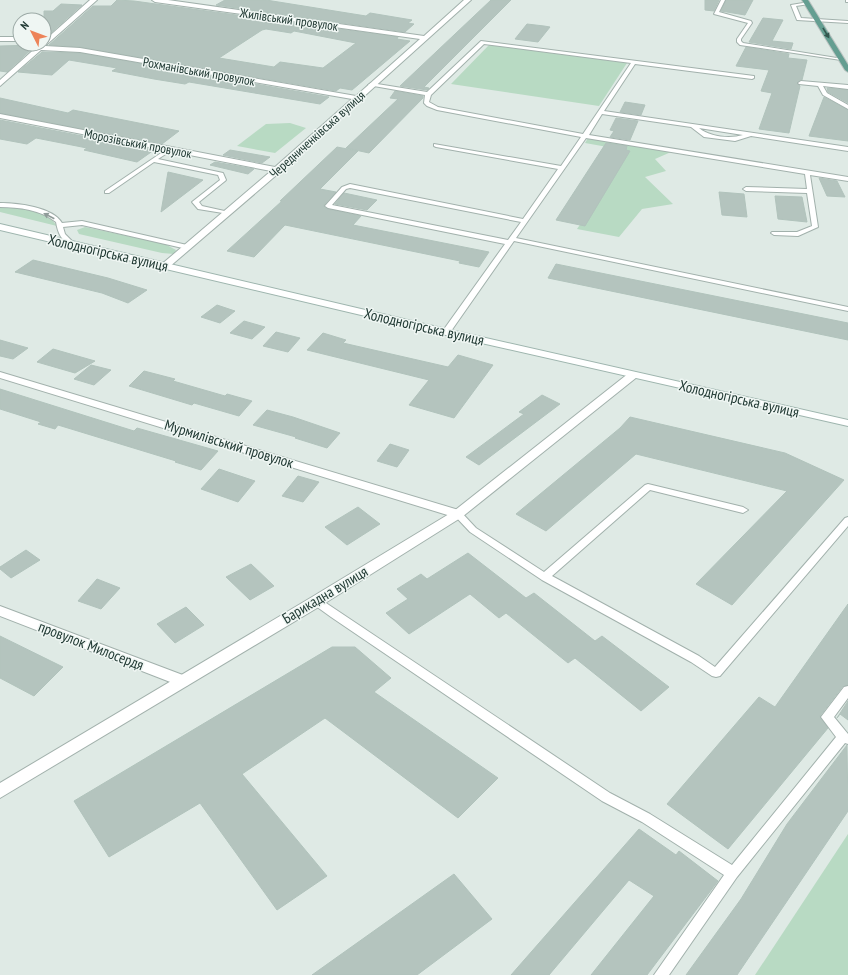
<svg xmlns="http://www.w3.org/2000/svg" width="848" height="975" font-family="'PT Sans Narrow',sans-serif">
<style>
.green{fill:#b8dac3}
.building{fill:#b4c4be;stroke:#b1c3bc;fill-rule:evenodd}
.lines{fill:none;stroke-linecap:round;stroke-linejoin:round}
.service-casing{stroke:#a2b1ac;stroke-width:2}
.minor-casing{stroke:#a2b1ac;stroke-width:2}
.tertiary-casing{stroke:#a2b1ac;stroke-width:2}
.secondary-casing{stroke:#9eb5ae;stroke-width:2}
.primary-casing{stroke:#bcc4c2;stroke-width:2}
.service{fill:#fff;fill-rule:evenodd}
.minor{fill:#fff;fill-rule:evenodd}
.tertiary{fill:#fff;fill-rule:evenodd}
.secondary{fill:#fff;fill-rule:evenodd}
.primary{fill:#649e91;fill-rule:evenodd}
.oneway{fill:#34574f}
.oneway2{fill:#909c99}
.labels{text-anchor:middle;stroke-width:3;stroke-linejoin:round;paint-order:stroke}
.far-street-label{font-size:13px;fill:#203933;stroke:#eff6f3}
.street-label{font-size:15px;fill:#203933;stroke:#eff6f3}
</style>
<rect width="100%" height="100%" fill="#dfeae5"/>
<!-- green -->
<g class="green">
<polygon points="489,45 627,63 599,106 451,84"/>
<polygon points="290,123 306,128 275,153 237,146 266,124"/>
<polygon points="588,138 671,152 655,159 666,171 645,177 673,204 642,209 619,237 577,229 630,151 585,143"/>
<polygon points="7,205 48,215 57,226 0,212 0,206"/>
<polygon points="85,227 165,244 176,250 174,254 162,253 79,234 77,230"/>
<polygon points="848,834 848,975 755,975"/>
</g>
<!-- building -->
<g class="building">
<path d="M117,0L134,1L207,11L398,37L397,39L410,41L352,90L340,88L336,91L80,47L49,45L93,6H111ZM266,29L291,33L294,31L356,43L323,68L280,62L274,67L219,58L262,30Z"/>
<polygon points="225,0 266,0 366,16 370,13 412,20 408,23 414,24 405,32 216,5"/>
<polygon points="491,0 511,0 424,87 429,88 427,90 400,86"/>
<polygon points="705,0 719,0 714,11 705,10"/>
<polygon points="726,0 753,0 745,15 721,11"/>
<polygon points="61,4 82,5 44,39 44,11 53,11"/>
<polygon points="763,18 783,20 772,41 793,43 791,49 749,42"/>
<polygon points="527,24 544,26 550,27 538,42 515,39"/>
<polygon points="36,45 7,72 0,71 0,46"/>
<polygon points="746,47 789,54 788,58 807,60 802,80 797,83 800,86 789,133 759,129 772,93 761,91 769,70 736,66"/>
<polygon points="42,52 80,53 329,97 320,104 189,82 185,84 154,79 112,71 117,68 69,60 52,75 18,72"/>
<polygon points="827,88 848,90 848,103 828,92"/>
<polygon points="395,91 423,96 423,98 369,153 346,148 398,99 390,98"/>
<polygon points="824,97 848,110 848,141 809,136"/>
<polygon points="0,98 68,113 73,110 179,131 162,144 0,113"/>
<polygon points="625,102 645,105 641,115 620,112"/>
<polygon points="616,118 638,121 630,140 610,137 614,131 610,130"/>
<polygon points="0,120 154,150 137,162 84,150 87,148 36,138 27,144 0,139"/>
<polygon points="606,143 627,146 626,150 630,151 585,226 556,220"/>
<polygon points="337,147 358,151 320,189 336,192 324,205 324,207 328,209 361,216 353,225 489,252 479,267 459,263 460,261 285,225 254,257 227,251 282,201 280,201"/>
<polygon points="230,150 270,157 262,163 223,155"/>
<polygon points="215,162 254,169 248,174 210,165"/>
<polygon points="168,172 203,180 161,212"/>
<polygon points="819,178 837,181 845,197 827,196"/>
<polygon points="719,192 744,194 747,217 722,215"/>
<polygon points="344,193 377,200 367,210 335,204"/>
<polygon points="775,196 802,197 807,222 778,219"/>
<polygon points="33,260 108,278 147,290 128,303 102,293 15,272"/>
<polygon points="556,264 848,323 848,340 548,278"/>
<polygon points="217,305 235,311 220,323 201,317"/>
<polygon points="244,321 265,327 252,339 230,333"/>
<polygon points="276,332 300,338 288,352 263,346"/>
<polygon points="323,333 346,340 343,343 448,367 458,355 493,365 454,418 409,405 429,380 307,350"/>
<polygon points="0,340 28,348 13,359 0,356"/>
<polygon points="53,349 95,361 75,373 37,362"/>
<polygon points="91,365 111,370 94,385 74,379"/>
<polygon points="144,371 175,379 173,381 225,396 227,394 252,401 239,416 194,403 192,405 129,386"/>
<polygon points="0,389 134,431 137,428 218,451 201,470 175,462 176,461 58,425 55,429 38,424 41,422 0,409"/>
<polygon points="542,395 560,404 479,465 466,457 524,414 519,412"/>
<polygon points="267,410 293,417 340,433 327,448 295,438 296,437 253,425"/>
<polygon points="630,417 785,453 844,480 732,605 696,584 787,491 636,454 546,531 516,514 620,428"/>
<polygon points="390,444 409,450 397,467 377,461"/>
<polygon points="219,469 255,481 238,502 201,489"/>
<polygon points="298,476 319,482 303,502 282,496"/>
<polygon points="358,507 380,524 347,545 325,527"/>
<polygon points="26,550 40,560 11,578 0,569 0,567"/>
<polygon points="468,553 526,598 534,593 595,641 602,636 669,687 641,711 575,658 568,663 506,613 499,618 470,594 409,634 386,613 408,599 397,589 421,574 427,579"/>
<polygon points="251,564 274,586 250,600 226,577"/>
<polygon points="97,579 120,588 101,609 78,601"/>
<polygon points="848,604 848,685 843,686 820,716 828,728 728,849 667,804 759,697 775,707"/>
<polygon points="186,607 204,625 175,643 157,624"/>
<polygon points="0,636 63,667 34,696 0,678"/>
<polygon points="332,647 355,647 391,678 374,692 498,778 458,818 325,718 242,774 327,876 277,910 200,803 109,857 74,801"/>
<polygon points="848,701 848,720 840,714 837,718"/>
<polygon points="847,745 848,811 737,975 686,975 741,899 787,824"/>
<polygon points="639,829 676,855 679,851 718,881 647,975 591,975 654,896 629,880 549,975 511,975"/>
<polygon points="454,874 492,919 417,975 312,975"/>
</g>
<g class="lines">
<defs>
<g id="service">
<polygon points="721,0 725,0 719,12 751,21 752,23 741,39 741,41 743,43 843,59 841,60 740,45 737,42 737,39 748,23 714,14"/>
<rect x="846" y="0" width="2" height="2"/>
<polygon points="809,2 809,4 796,6 801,18 848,21 848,23 797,20 791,5"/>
<path d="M481,41L754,76V78L752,79L635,64L604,111L848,147V151L751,136L735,141L704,137L691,127L602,114L589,135L848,177V181L810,175L818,227L798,236L774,235L771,233L772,232H797L812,226L807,193L746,191L743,189L746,187L807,189L805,174L586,138L516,238L848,307V311L514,241L449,334H443L442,332L505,244L328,208L325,206L342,187L350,184L523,219L558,169L436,147L434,146V144L561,166L581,137L437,110L427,106L424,103L425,95L368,85L371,83L427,92ZM484,44L631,63L583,134L438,107L429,102L431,95ZM699,128L743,135C730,139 710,137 699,128ZM350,188L521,222L508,240L332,205L346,189Z"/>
<polygon points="801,81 848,85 848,89 823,86 827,93 848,105 848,109 823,95 818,86 799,84 798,83"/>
<polygon points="170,147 172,148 172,150 158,159 223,173 226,180 225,181 199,202 202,206 229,212 229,214 198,209 192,202 220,180 218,175 154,162 109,193 105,193 105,191"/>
<path d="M0,203C17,203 53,207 62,223L82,221L187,245L190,247L187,249L82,225L63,227L65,234L75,244L72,246C61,241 58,233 56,222C41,210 19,207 0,207Z"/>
<polygon points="648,484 743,507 748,510 743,513 650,490 552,576 699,656 715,667 845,518 848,517 848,526 720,676 716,677 712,676 691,662 542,580 470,532 453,514 458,511 461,512 476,528 544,572 645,485"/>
<polygon points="317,597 610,793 650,814 732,865 836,737 821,717 844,687 848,686 848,698 834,717 848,734 848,744 845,743 737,877 669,975 654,975 724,875 642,822 602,801 331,617 313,604 312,601 313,598"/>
</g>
<g id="minor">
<polygon points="90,0 97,0 45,46 80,48 356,96 420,39 155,2 152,0 168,0 424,36 464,0 471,0 280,172 168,268 165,269 160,266 162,264 271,171 0,118 0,114 275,167 352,99 80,52 41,50 0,86 0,80 40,44 44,44 44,41"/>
<rect x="0" y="37" width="20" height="4"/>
<polygon points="0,372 462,511 464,514 462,517 458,518 454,517 0,378"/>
<polygon points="0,606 188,677 190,681 188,685 183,687 178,685 0,616"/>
</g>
<polygon id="tertiary" points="633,372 638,375 637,377 462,517 322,605 0,798 0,783 312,597 454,511 629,373"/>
<polygon id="secondary" points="0,224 446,329 848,420 848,426 446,335 0,230"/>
<polygon id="primary" points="802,0 808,0 848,65 848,72 845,70"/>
</defs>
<!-- service casing -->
<use href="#service" class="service-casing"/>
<!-- minor casing -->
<use href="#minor" class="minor-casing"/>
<!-- tertiary casing -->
<use href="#tertiary" class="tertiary-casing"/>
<!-- secondary casing -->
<use href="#secondary" class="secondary-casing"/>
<!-- primary casing -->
<use href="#primary" class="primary-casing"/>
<!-- service -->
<use href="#service" class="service"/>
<!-- minor -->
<use href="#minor" class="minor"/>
<!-- tertiary -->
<use href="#tertiary" class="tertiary"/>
<!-- secondary -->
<use href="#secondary" class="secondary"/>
<!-- primary -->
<use href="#primary" class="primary"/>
</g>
<!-- one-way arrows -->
<defs><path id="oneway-solid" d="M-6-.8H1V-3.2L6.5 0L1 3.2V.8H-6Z"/></defs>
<use class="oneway" href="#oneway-solid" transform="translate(826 33) rotate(59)"/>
<use class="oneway2" href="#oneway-solid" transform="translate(49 216) rotate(-153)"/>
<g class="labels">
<!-- far-street labels -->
<g class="far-street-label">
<text transform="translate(289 19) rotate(8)" y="5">Жилівський провулок</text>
<text transform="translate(199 71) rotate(10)" y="5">Рохманівський провулок</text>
<text transform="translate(317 134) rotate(-42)" y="5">Чередниченківська вулиця</text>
<text transform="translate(138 143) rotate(11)" y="5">Морозівський провулок</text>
</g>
<!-- street labels -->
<g class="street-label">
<text transform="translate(108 253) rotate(13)" y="5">Холодногірська вулиця</text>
<text transform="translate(424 327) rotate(13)" y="5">Холодногірська вулиця</text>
<text transform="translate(739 399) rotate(13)" y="5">Холодногірська вулиця</text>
<text transform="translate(229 444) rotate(17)" y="5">Мурмилівський провулок</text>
<text transform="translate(325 595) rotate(-31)" y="5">Барикадна вулиця</text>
<text transform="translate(91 646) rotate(21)" y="5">провулок Милосердя</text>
</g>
</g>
<!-- north arrow -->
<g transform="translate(32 32) rotate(312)"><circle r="19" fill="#eff6f3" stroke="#9caaa6"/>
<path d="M0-3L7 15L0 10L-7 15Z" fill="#ed8359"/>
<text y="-6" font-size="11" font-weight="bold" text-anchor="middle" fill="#203933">N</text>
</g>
</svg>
